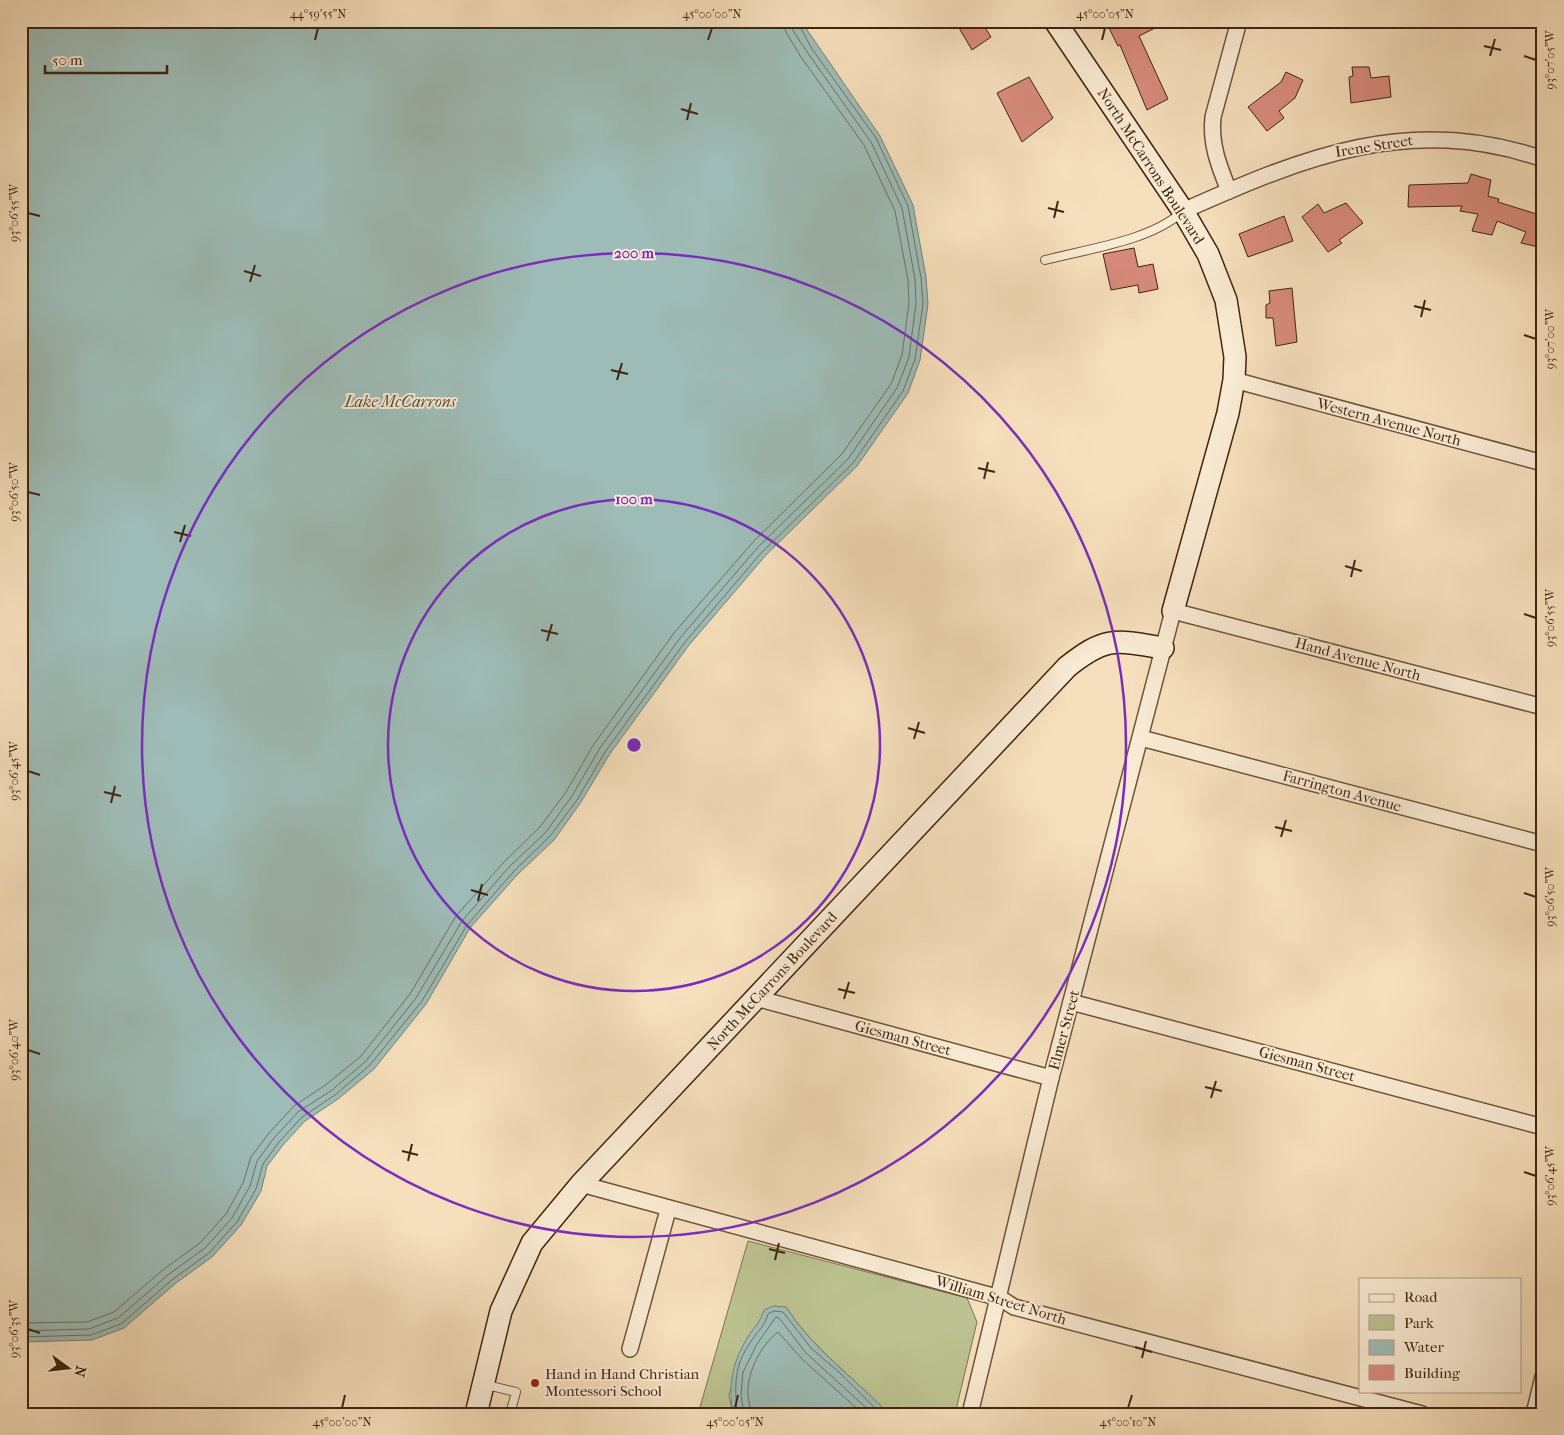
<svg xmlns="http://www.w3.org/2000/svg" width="1564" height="1435" font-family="'IM FELL French Canon',serif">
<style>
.green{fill:#bcc291;stroke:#7e7450}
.water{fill:#9ebcb7;stroke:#788074}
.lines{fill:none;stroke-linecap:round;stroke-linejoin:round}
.shore{stroke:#6e7063;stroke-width:1}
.building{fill:#d88b7d;stroke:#3f250f}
.lane-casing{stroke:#6d543a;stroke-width:10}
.street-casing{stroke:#6d543a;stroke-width:18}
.secondary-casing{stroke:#3f250f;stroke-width:24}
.lane{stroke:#f9ead3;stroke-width:8}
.street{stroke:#f9ead3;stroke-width:15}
.secondary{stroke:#f9ead3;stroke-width:21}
.ticks{fill:none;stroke:#3f250f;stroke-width:2}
.ring{fill:none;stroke:#7b2cbf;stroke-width:2.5}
.poi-dot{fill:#8f2418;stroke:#f9ead3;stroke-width:2}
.labels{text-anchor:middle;stroke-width:4;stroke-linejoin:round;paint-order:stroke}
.street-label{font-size:15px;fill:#3f250f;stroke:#f9ead3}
.poi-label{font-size:15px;fill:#3f250f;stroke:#f9ead3;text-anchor:start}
.water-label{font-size:16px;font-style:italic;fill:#574b39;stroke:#f9ead3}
.centre{fill:#7b2cbf;stroke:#f9ead3;stroke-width:2.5}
.ring-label{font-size:15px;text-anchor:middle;font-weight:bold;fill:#7b2cbf;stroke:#f9ead3;stroke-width:4;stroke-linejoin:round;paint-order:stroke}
.neatline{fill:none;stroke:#3f250f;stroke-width:2}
.ticks-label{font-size:12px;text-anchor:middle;fill:#3f250f}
</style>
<rect width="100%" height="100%" fill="#f6dfbc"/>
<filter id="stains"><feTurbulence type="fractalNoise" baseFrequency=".004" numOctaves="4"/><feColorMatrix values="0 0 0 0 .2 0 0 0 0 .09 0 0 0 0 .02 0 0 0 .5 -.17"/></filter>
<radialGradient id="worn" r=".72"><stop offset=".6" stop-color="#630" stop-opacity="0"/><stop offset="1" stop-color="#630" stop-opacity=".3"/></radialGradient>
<!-- green -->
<path class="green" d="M748,1241L967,1298L977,1322L955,1414H886V1411C852,1376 812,1348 786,1307L764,1310L761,1322L747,1338L729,1395L733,1414H698Z"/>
<!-- water -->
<g class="water">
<polygon points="21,21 801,21 880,136 913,205 926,277 928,304 920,360 908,393 857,466 766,555 689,645 609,755 581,802 554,840 517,875 470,928 426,1004 374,1069 338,1099 305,1121 283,1145 267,1166 261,1191 241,1225 212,1257 176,1283 124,1328 92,1340 21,1342"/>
<path d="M773,1306L786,1307C812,1348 852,1376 886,1411V1414H733C728,1386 732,1364 746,1340C753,1328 760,1323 764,1310Z"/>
</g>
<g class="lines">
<!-- shore -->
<g class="shore">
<polyline points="21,1323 87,1322 114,1312 164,1269 200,1243 226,1214 243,1183 251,1157 269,1133 294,1106 327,1084 361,1056 410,994 456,916 504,862 540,827 566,792 594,744 674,633 753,542 842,454 891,384 902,355 909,303 908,280 895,211 864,145 801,57 786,32 783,21"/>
<polyline points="21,1331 89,1329 118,1318 169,1274 205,1248 232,1218 250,1186 257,1161 274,1138 298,1112 332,1090 366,1061 416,998 462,921 509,867 546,832 572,796 600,748 680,638 758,547 848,459 897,388 909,357 916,303 915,279 902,208 871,142 807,52 792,29 791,21"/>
<polyline points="21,1337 91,1335 121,1324 173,1279 209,1253 237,1222 256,1189 263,1164 279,1142 302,1117 335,1095 370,1065 422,1001 467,925 514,871 550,836 577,800 605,752 685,642 762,552 853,463 903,391 915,359 923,304 921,278 908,206 876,138 812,49 797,21"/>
<path d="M737,1414C735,1383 733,1367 752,1340C759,1330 765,1325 768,1314L774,1311L783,1312L811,1348L840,1373L881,1414"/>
<polyline points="744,1414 741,1395 743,1372 757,1344 776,1317 779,1318 806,1353 873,1414"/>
<path d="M751,1414C751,1407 748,1401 748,1394C747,1372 761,1345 778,1332L802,1359L863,1414"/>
</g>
</g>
<!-- building -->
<g class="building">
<polygon points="955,21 981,21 991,37 972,50"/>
<polygon points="1124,21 1169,21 1139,36 1168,99 1147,110 1120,45 1118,46 1109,28"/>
<polygon points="1352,67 1369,67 1371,78 1389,76 1391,97 1351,103 1349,77 1353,76"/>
<polygon points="1286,72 1303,80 1295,98 1279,111 1284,118 1267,131 1248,107 1281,82"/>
<polygon points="1029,77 1053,118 1022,142 997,93"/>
<polygon points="1471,174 1491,180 1488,196 1499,199 1498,202 1543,216 1543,248 1521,243 1526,232 1497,221 1492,235 1472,231 1478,214 1460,211 1462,206 1408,207 1409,185 1468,183"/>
<polygon points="1346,203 1363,223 1339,240 1342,243 1328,252 1302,217 1318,204 1324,213"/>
<polygon points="1284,216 1293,241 1248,257 1239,234"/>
<polygon points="1134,248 1138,267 1153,264 1158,289 1139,293 1138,285 1111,290 1103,254"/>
<polygon points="1292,288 1297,342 1276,346 1273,318 1266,318 1266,305 1270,303 1269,291"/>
</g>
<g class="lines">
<defs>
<g id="lane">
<path d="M1045,260C1087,249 1150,241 1182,212"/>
<polyline points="483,1384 516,1392 510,1414"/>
</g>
<g id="street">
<path d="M1229,191C1219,166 1210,144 1213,117L1239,21"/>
<path d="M1183,211C1304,157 1410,113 1543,159"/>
<polyline points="1234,380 1543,463"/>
<polyline points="1141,738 1543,844"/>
<polyline points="756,998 1051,1078"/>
<polyline points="1071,1002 1543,1127"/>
<polyline points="581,1184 1000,1298 1014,1307 1422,1414"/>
<polyline points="630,1349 668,1210"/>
<polyline points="970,1414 1051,1078 1173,611 1543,707"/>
<polyline points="1534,1414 1543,1377"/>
</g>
<g id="secondary">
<polyline points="1055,21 1183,211 1208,254 1226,300 1235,357 1234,380 1228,413 1173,611"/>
<path d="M476,1414L501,1311L532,1243L581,1184L1067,667C1106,636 1115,640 1163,648"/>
</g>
</defs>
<!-- lane casing -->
<use href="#lane" class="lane-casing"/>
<!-- street casing -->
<use href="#street" class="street-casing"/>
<!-- secondary casing -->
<use href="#secondary" class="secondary-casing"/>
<!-- lane -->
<use href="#lane" class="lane"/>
<!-- street -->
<use href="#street" class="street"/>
<!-- secondary -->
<use href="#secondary" class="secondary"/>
</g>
<!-- ticks -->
<path class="ticks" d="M315,40L318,28M708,40L712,28M1102,40L1105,28M1484,46L1501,50M1490,56L1495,39M1524,56L1536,60M681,109L698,114M687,120L691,103M1048,208L1064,212M28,213L40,216M1054,218L1058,201M244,271L261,276M250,282L255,265M1414,306L1431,310M1421,317L1425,300M1524,335L1536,339M611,370L628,374M617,380L622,363M978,468L995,472M984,479L988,462M28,492L40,495M174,532L191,536M180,542L185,525M1345,566L1362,571M1351,577L1355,560M1524,614L1536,618M541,630L558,634M547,641L552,624M908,728L925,733M914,739L919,722M28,771L40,775M104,792L121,796M111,803L115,786M1275,827L1292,831M1281,837L1286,820M471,890L488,895M1524,893L1536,897M478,901L482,884M838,989L855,993M844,999L849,982M28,1050L40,1054M1205,1087L1222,1091M1211,1098L1216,1081M402,1151L418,1155M408,1161L412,1144M1524,1172L1536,1176M769,1249L785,1253M775,1260L779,1243M28,1329L40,1333M1135,1347L1152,1352M1142,1358L1146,1341M342,1408L345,1395M735,1408L738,1395M1128,1408L1132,1395"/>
<!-- distance rings -->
<g class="ring">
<circle cx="634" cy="745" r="246"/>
<circle cx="634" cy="745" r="492"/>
</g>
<!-- markers -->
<circle class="poi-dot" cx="535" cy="1383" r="5"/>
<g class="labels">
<!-- street labels -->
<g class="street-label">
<text transform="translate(1374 146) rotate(-9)" y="5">Irene Street</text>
<text transform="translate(1151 166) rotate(57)" y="5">North McCarrons Boulevard</text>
<text transform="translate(1389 422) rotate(15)" y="5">Western Avenue North</text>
<text transform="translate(1358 659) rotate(15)" y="5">Hand Avenue North</text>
<text transform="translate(1342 791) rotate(15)" y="5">Farrington Avenue</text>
<text transform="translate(772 981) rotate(-47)" y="5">North McCarrons Boulevard</text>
<text transform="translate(1064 1030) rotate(-75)" y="5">Elmer Street</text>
<text transform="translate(903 1038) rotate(15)" y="5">Giesman Street</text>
<text transform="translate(1307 1064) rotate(15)" y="5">Giesman Street</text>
<text transform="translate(1001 1300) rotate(17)" y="5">William Street North</text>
</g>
<!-- poi labels -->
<g class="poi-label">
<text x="545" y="1379">Hand in Hand Christian<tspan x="545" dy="17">Montessori School</tspan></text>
</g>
<!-- water labels -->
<g class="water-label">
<text x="400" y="407">Lake McCarrons</text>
</g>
</g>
<circle cx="634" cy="745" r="8" class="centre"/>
<g class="ring-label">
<text x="634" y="258">200 m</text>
<text x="634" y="504">100 m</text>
</g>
<!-- margin -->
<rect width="1564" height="1435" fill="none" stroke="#f6dfbc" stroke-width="55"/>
<!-- legend -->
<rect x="1359" y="1278" width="162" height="115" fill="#f9ead3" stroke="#af9b85"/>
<rect x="1369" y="1294" width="25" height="8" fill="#f9ead3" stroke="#af9b85"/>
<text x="1404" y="1302" font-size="15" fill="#3f250f">Road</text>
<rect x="1369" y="1315" width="25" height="15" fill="#bcc291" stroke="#af9b85"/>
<text x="1404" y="1328" font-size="15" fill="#3f250f">Park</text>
<rect x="1369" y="1340" width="25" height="15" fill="#9ebcb7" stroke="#af9b85"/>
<text x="1404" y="1352" font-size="15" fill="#3f250f">Water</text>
<rect x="1369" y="1365" width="25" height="15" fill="#d88b7d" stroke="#af9b85"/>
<text x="1404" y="1378" font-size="15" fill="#3f250f">Building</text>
<!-- north arrow -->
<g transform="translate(68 1368) rotate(105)" stroke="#f9ead3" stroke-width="4" paint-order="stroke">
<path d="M0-4L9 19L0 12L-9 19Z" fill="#3f250f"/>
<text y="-8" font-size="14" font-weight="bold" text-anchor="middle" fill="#3f250f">N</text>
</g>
<!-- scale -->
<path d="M45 65v8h122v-8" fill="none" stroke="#3f250f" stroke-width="2.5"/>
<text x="52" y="65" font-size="15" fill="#3f250f" stroke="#f9ead3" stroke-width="4" paint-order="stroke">50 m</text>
<rect x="28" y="28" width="1508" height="1380" class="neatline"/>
<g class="ticks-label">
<text x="318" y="18">44°59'55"N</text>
<text x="712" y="18">45°00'00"N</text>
<text x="1105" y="18">45°00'05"N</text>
<text transform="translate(1550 60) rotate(-90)" y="4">93°07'05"W</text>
<text transform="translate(14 213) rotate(-90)" y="4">93°06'55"W</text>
<text transform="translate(1550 339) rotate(-90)" y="4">93°07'00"W</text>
<text transform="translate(14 492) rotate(-90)" y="4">93°06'50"W</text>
<text transform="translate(1550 618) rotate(-90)" y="4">93°06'55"W</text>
<text transform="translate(14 771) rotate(-90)" y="4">93°06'45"W</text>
<text transform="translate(1550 897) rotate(-90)" y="4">93°06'50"W</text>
<text transform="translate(14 1050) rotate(-90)" y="4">93°06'40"W</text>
<text transform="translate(1550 1176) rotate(-90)" y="4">93°06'45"W</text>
<text transform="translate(14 1329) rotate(-90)" y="4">93°06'35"W</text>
<text x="342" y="1426">45°00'00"N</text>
<text x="735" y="1426">45°00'05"N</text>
<text x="1128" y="1426">45°00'10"N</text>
</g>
<rect width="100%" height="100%" filter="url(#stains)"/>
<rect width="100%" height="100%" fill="url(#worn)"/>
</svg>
